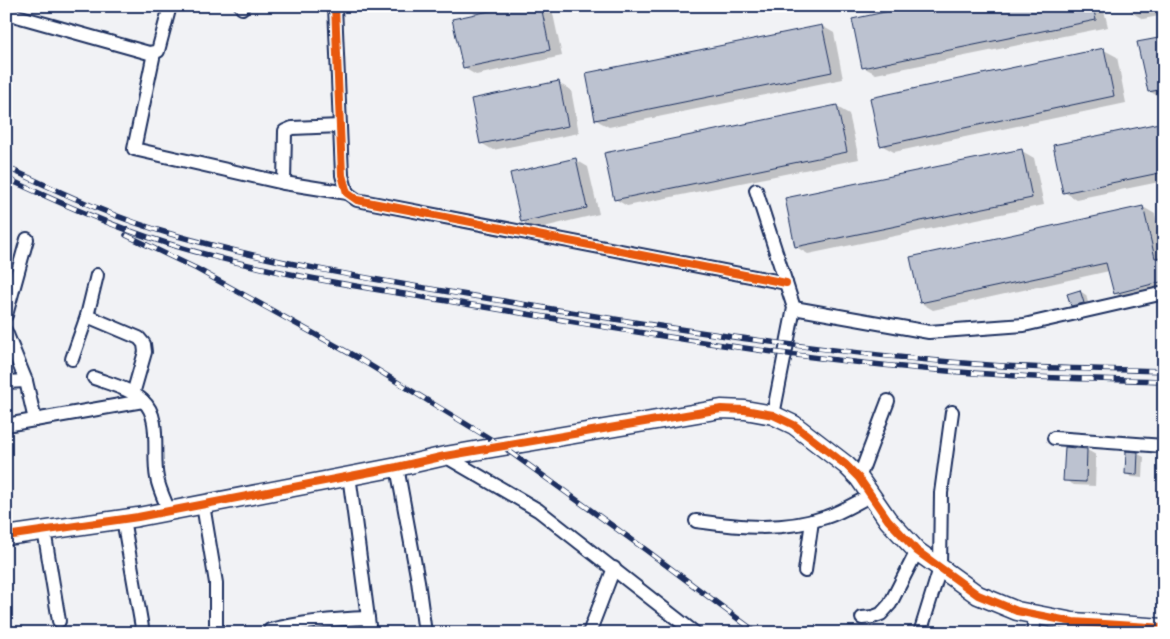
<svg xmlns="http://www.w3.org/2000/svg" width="1170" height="639" font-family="'Playpen Sans',sans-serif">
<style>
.shadow{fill:#0003}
.building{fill:#bcc2d0;stroke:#1b2f5e}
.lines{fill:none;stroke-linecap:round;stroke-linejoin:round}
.street-casing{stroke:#1b2f5e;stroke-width:16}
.secondary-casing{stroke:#1b2f5e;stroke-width:21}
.street{stroke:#fff;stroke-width:12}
.secondary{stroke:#fff;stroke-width:18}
.rail-casing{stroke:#1b2f5e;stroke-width:5.5}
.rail{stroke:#fff;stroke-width:4;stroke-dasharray:11;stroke-linecap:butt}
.cycleway-casing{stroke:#fff;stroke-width:11}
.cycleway{stroke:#e8590c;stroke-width:8}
</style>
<rect width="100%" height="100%" fill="#f1f2f5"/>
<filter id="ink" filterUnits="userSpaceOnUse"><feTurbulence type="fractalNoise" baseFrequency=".02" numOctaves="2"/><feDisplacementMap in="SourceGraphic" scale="10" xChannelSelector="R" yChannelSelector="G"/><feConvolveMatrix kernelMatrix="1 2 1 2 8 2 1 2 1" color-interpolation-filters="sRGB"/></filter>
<g filter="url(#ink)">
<!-- shadow -->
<g class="shadow">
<polygon points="519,6 548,6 552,9 562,56 476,75 464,68"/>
<polygon points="919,6 1103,6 1108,27 876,74 863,67"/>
<polygon points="1130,6 1164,6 1164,15 1143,19 1131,12"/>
<polygon points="822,26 834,33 843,79 609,127 596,120"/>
<polygon points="1164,38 1164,98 1161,98 1149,91"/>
<polygon points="1104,50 1117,57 1126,103 894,152 881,145"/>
<polygon points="558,83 571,90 579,133 493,150 481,143"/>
<polygon points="837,107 849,114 859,159 627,206 615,199"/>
<polygon points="1164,123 1164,181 1076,199 1064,192"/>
<polygon points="1022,151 1034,158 1044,205 808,254 796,247"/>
<polygon points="576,160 588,167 599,214 535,229 522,221"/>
<polygon points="1143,207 1155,214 1164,253 1164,291 1127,300 1115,293 1109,271 933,310 921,303"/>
<polygon points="1080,291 1086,295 1089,306 1078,308 1072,305"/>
<polygon points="1066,448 1087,450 1096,455 1095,486 1074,485 1065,480"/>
<polygon points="1128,453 1138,454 1144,457 1143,478 1132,477 1126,474"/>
</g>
<!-- building -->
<g class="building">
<polygon points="513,6 541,6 550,50 463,68 452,19"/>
<polygon points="913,6 1093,6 1096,20 862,68 852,19"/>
<polygon points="822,25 832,72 595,120 586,73"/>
<polygon points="1164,37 1164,89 1148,92 1137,42"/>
<polygon points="1104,48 1114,96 880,146 870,98"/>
<polygon points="559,81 568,126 480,144 471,99"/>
<polygon points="837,105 847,152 614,200 604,153"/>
<polygon points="1164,122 1164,172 1063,193 1053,145"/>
<polygon points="1022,149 1032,198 795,247 785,198"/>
<polygon points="576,158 587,208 521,222 510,173"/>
<polygon points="1143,206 1155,258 1160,257 1164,271 1164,281 1114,294 1106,263 920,303 910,257"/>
<polygon points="1080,290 1084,303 1071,306 1067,294"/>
<polygon points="1065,447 1087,449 1086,482 1063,481"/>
<polygon points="1126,451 1138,452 1137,475 1125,474"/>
</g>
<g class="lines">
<defs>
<g id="street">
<polyline points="241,6 242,8"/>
<polyline points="335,6 342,175 347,193 357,200 786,283"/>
<polyline points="6,13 149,53 158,51 170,6"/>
<polyline points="154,53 134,149 284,183 347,193"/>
<polyline points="284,183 285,131 292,128 340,126"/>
<polyline points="756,190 794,308 773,415"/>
<polyline points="794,308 929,332 1024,325 1164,293"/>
<polyline points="6,315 27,239"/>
<polyline points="87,316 139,338 144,344 145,352 133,394"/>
<polyline points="6,332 26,381 35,420"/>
<polyline points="72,359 87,316 97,275"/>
<path d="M94,378C110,384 131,389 143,401C162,417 152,455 157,478C159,489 165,501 169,511"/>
<polyline points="6,382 26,381"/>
<polyline points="6,425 143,401"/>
<polyline points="1054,438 1164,446"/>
<polyline points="445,456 538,510 695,633"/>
<polyline points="397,467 418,581 425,633"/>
<polyline points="349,475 370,633"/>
<polyline points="859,478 888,401"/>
<polyline points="203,505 216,583 216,633"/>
<polyline points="123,519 143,633"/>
<path d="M696,521C739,527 783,532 826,517C842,512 857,502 872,495"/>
<polyline points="44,530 59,621"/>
<polyline points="805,571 812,521"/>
<polyline points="862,618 873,617 881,614 890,604 917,551"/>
<path d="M270,630C303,622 334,619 368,618"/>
<polyline points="589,633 614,568"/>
<polyline points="920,633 940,568 941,493 952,412"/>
<polyline points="1033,633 1035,615"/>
</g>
<polyline id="secondary" points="6,536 138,517 397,467 445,456 721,409 745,410 773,415 794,425 846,465 859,478 888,520 917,551 978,595 1017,611 1073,622 1164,628"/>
</defs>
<!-- street casing -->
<use href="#street" class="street-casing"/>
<!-- secondary casing -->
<use href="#secondary" class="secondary-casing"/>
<!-- street -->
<use href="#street" class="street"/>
<!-- secondary -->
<use href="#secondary" class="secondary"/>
<defs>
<g id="rail">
<path d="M6,167C60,192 114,218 171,234C282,266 396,283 509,302C673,329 838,355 1003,366C1057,369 1110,369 1164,371"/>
<path d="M6,178C58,202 111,226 166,243C275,277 391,291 503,310C669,338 836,365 1004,375C1057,379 1110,379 1164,381"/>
<polyline points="126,235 197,269 358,358 502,446 646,550 757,633"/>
</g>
</defs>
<!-- rail casing -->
<use href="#rail" class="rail-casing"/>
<!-- rail -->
<use href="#rail" class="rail"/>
<defs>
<g id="cycleway">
<polyline points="335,6 342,175 347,193 357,200 786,283"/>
<polyline points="6,536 138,517 397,467 445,456 721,409 745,410 773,415 794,425 846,465 859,478 888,520 917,551 978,595 1017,611 1073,622 1164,628"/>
</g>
</defs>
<!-- cycleway casing -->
<use href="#cycleway" class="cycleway-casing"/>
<!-- cycleway -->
<use href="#cycleway" class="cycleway"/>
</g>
</g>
<!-- margin -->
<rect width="1170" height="639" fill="none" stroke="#fff" stroke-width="25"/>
<rect x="12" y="12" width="1145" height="614" fill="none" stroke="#1b2f5e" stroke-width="2" filter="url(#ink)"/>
</svg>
